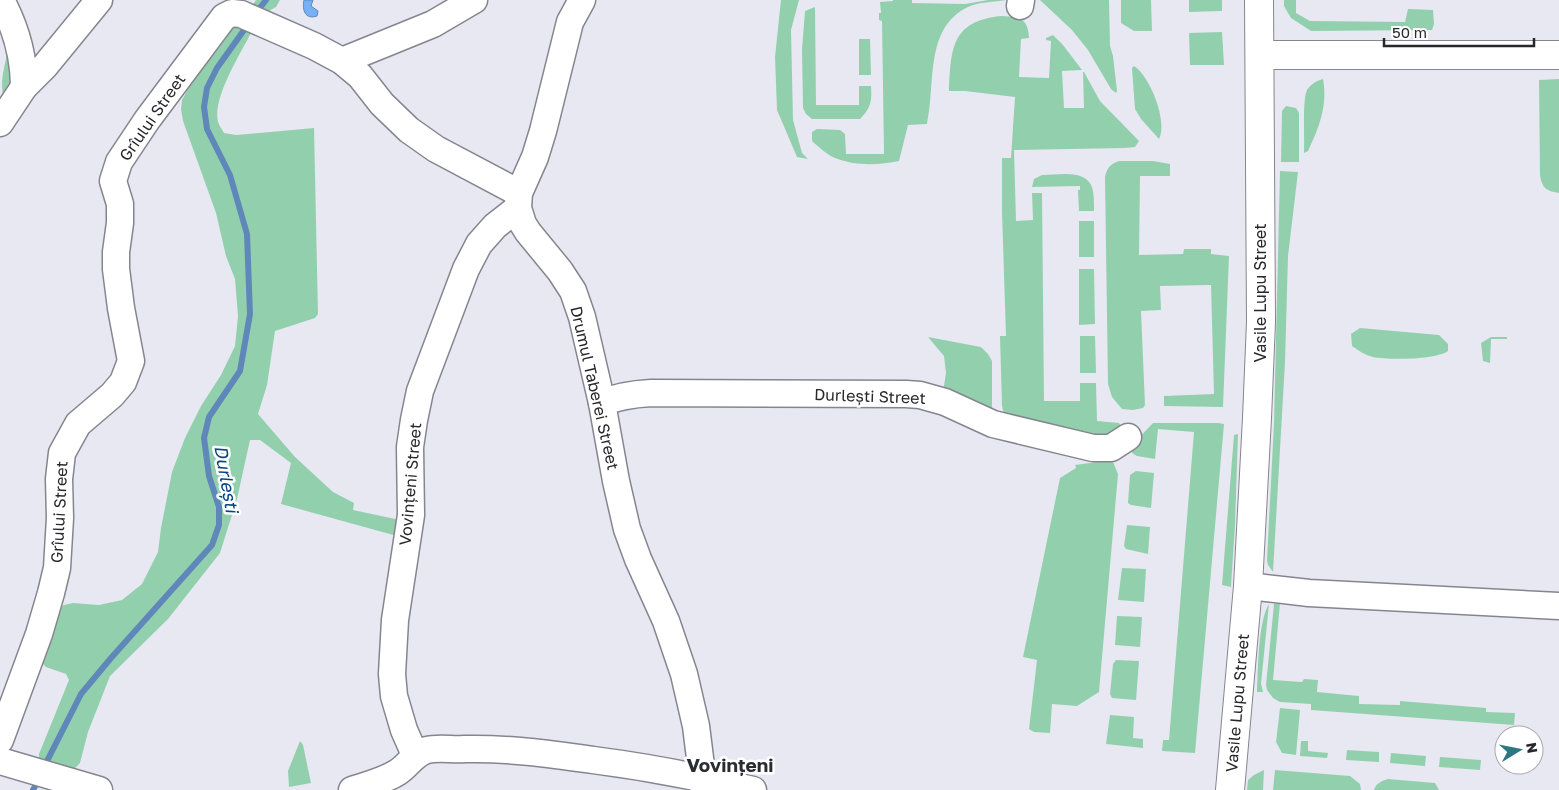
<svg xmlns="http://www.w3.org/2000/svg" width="1559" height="790" font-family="'Golos Text',sans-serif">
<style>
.green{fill:#92d0ad}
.water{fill:#76b0f7;stroke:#5f87ba}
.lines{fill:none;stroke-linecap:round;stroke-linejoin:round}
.stream{stroke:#5f87ba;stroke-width:6}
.minor-casing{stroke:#85858f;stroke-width:29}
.major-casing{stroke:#85858f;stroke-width:30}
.minor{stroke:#fff;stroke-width:26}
.major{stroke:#fff;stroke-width:28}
.labels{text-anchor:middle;stroke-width:5;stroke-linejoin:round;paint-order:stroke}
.street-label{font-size:16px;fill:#28282c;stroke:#fff}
.water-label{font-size:18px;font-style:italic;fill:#044482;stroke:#fff}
.quarter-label{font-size:19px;font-weight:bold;fill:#2b2b32;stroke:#fff}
</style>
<rect width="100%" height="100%" fill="#e8e8f3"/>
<!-- green -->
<g class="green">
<polygon points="256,0 280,0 276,7 260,16 251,7"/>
<polygon points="781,0 799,0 791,30 793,120 802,153 808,159 797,157 777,110 775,57"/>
<path d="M893,0H912V3L965,4L988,0H1006C994,2 979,2 968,7C924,28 936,84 927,124L908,125L899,161C880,165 856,166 838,159C828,156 820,148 812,141V132L817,129L840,130L845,134L846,154H884L882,21L879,20V13H881L880,2L893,1Z"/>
<polygon points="1040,0 1109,0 1110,46 1113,56 1117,91 1116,93 1111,89 1088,50 1072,30"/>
<polygon points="1121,0 1151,0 1152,31 1134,31 1121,23"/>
<polygon points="1189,0 1222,0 1222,11 1189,12"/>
<polygon points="1284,0 1296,0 1296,13 1310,21 1405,22 1408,9 1433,10 1434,24 1432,30 1311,31 1291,18 1284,6"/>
<path d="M815,7L816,105H859V86H871C872,101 871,108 860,119H812L806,114L803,108L802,49L805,11Z"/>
<path d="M1001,16C1019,17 1028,17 1029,38L1021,39L1019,77L1049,78L1051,41L1046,40V38L1053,35L1063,45L1082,70L1062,71L1064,108H1084L1083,72H1084L1100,101L1139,141L1135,147L1125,148L1014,150L1016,221L1033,220L1032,193H1042L1044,401H1080V383H1096L1097,421L1119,423L1122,428L1109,443L1004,414L1002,406L1000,336H1006L1002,212V158H1011L1015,97L965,91H949C951,49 951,21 1001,16Z"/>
<path d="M237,19L252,31C241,53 212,98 218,122C219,126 222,129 224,133L236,135L314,128L318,314L315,318L275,331L267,385L258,414L295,457L333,492L354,503L353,510L400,520L397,536L281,504L291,463L260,440H250L237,499L220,553L168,619L110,676L88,732L80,763L75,768L69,770L39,759V754L69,680L66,674L46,667L41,662L57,609L64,605L73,603L99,605L122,600L142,584L158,552L161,528L172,472L185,438L201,406L221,375L235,346L238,316L235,279L226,256L216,213L183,121L181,109L182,100L192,82L225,40Z"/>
<polygon points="1222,32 1224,65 1190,65 1189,33"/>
<polygon points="859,39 870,39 871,75 859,75"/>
<path d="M7,54L13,76L5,107C0,81 2,78 7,54Z"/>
<path d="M1134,66C1150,76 1168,122 1159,139L1141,119L1135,109L1132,68Z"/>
<path d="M1323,79C1328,105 1319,128 1308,151L1304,153C1305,139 1302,101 1307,90C1311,84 1316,81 1323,79Z"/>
<path d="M1559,79V193C1546,191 1542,188 1540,175L1539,80Z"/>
<polygon points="1286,106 1296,108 1299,113 1299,162 1281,162 1282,111"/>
<path d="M1119,161H1153L1170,164V176H1140L1139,255L1183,254L1184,249H1211V254L1229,256L1223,407L1164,406V396L1214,394L1211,285L1160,286L1161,310L1141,311L1145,405L1143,408L1133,410L1122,409L1112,397L1108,384L1105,177C1107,168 1110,164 1119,161Z"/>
<polygon points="1280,171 1298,172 1288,256 1285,362 1273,572 1268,565 1267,560 1274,423"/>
<path d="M1042,175C1059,175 1089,168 1093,191C1094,197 1094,205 1094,211H1079L1078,190H1080V186L1032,187L1034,179Z"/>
<rect x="1079" y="221" width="15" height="36"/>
<polygon points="1079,269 1094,269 1095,324 1079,325"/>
<path d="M1360,328L1439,335L1448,344V351C1436,360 1388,360 1373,357C1365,355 1359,351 1352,346L1351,334Z"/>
<polygon points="1080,336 1095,336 1096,373 1080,373"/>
<polygon points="928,337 981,347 988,354 992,361 992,411 943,392 946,373 944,356"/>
<polygon points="1491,337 1507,337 1507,339 1491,339 1490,363 1483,361 1481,343"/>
<polygon points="1153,423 1218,423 1224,424 1195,753 1162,751 1163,740 1169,740 1194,432 1158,429 1155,459 1137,456 1132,453 1134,443"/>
<polygon points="1238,434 1235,525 1231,587 1222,585 1234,435"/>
<polygon points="1111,457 1118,474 1099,692 1077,706 1052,704 1050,733 1034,732 1029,729 1037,660 1023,657 1060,478 1076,468 1075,465 1097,462 1101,458"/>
<polygon points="1136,471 1154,473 1151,508 1131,505 1128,503 1130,475"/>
<polygon points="1127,525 1150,527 1148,554 1126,549 1124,546"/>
<polygon points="1122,568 1146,569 1144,602 1118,600"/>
<polygon points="1280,603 1273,680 1302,682 1304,679 1318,680 1317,692 1359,696 1359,704 1400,705 1400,701 1486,708 1486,712 1515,713 1514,725 1311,710 1311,704 1280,702 1273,698 1267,690 1266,685 1274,604"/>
<path d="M1269,604L1261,684L1263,692H1257C1258,671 1258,621 1269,604Z"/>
<polygon points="1117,616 1142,617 1140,647 1115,645"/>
<polygon points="1116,660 1139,661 1136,700 1112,698 1110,694 1113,664"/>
<polygon points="1280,708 1300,710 1296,755 1282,753 1276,742"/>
<polygon points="1110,715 1134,717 1133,738 1143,739 1143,748 1106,744"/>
<polygon points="300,741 303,745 311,783 289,787 288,771"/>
<polygon points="1301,741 1308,741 1308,751 1328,753 1327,758 1300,756"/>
<polygon points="1347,750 1379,752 1379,762 1346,760"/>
<polygon points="1391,753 1426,756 1425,766 1390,763"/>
<polygon points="1440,757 1481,760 1480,770 1439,767"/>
<polygon points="1264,770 1263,790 1247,790 1248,780 1254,775"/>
<polygon points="1275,770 1350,776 1360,784 1361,790 1273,790"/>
<path d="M1388,779L1435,783L1439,790H1374C1376,783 1382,781 1388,779Z"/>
</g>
<!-- water -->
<path class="water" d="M304,0H313L311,6L318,11L317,16C305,20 302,10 304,0Z"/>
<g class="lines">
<!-- stream -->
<g class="stream">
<polyline points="256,13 266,0"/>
<polyline points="44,767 81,694 111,658 212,545 219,525 219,507 209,476 204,438 209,417 240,371 250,314 247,234 230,175 207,129 204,107 207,88 217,68 249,23"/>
<polyline points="33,790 39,779"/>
</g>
<defs>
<g id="minor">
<path d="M1,0C16,28 24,56 24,87"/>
<polyline points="582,0 570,22 543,131 535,157 519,193 518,208 523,224 528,232 560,271 573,291 582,317 602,403 616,481 627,529 638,559 666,621 684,674 696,726 704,790"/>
<polyline points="1020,6 1021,0"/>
<polyline points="342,61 433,24 474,0"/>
<polyline points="0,123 24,87 45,66 99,0"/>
<path d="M602,403C618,396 633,394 651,393L906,394L920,395L945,402L993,424L1093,448H1111L1128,437"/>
<polyline points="1248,586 1309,593 1559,606"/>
<polyline points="0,740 39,634 51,593 57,568 60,518 59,479 62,453 78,424 112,395 123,382 131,361 121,308 116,269 116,252 120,223 120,204 113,181 119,162 147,120 224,17 232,13 241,14 314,46 342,61 360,76 382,104 409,130 436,149 519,193"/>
<polyline points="415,755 404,730 394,696 392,674 395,620 411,515 410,447 414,420 420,391 466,269 479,244 495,226 518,208"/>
<polyline points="0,761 99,790"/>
<path d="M352,790C367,785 384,781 398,772C409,765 414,753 427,750C438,747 453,750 465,749C508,748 550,754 593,760C647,767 700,777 753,790"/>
</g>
<g id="major">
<polyline points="1260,55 1559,55"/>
<polyline points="1230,790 1248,586 1257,418 1261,322 1259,0"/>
</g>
</defs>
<!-- minor casing -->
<use href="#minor" class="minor-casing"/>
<!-- major casing -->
<use href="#major" class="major-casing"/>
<!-- minor -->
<use href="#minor" class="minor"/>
<!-- major -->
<use href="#major" class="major"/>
</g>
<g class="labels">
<!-- street labels -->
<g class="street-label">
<text transform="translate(152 117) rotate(-55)" y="6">Grîului Street</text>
<text transform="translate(1260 293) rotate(-90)" y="6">Vasile Lupu Street</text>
<text transform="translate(595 388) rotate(77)" y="6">Drumul Taberei Street</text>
<text transform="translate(870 396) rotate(2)" y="6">Durlești Street</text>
<text transform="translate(410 484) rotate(-85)" y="6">Vovințeni Street</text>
<text transform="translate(59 512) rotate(-87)" y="6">Grîului Street</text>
<text transform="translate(1237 703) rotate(-85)" y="6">Vasile Lupu Street</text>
</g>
<!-- water labels -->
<g class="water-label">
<text transform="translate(226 479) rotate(80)" y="6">Durlești</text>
</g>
<!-- quarter labels -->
<g class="quarter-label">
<text x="730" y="772">Vovințeni</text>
</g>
</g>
<!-- north arrow -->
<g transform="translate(1519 750) rotate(80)"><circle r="24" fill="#ffffff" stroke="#a9a9ab"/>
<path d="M0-4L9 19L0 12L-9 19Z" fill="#2f7780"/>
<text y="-8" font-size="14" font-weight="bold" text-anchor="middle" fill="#28282c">N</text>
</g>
<!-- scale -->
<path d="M1384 38v8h150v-8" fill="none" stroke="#28282c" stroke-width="2.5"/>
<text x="1392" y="38" font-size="15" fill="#28282c" stroke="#ffffff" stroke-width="4" paint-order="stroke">50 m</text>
</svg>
